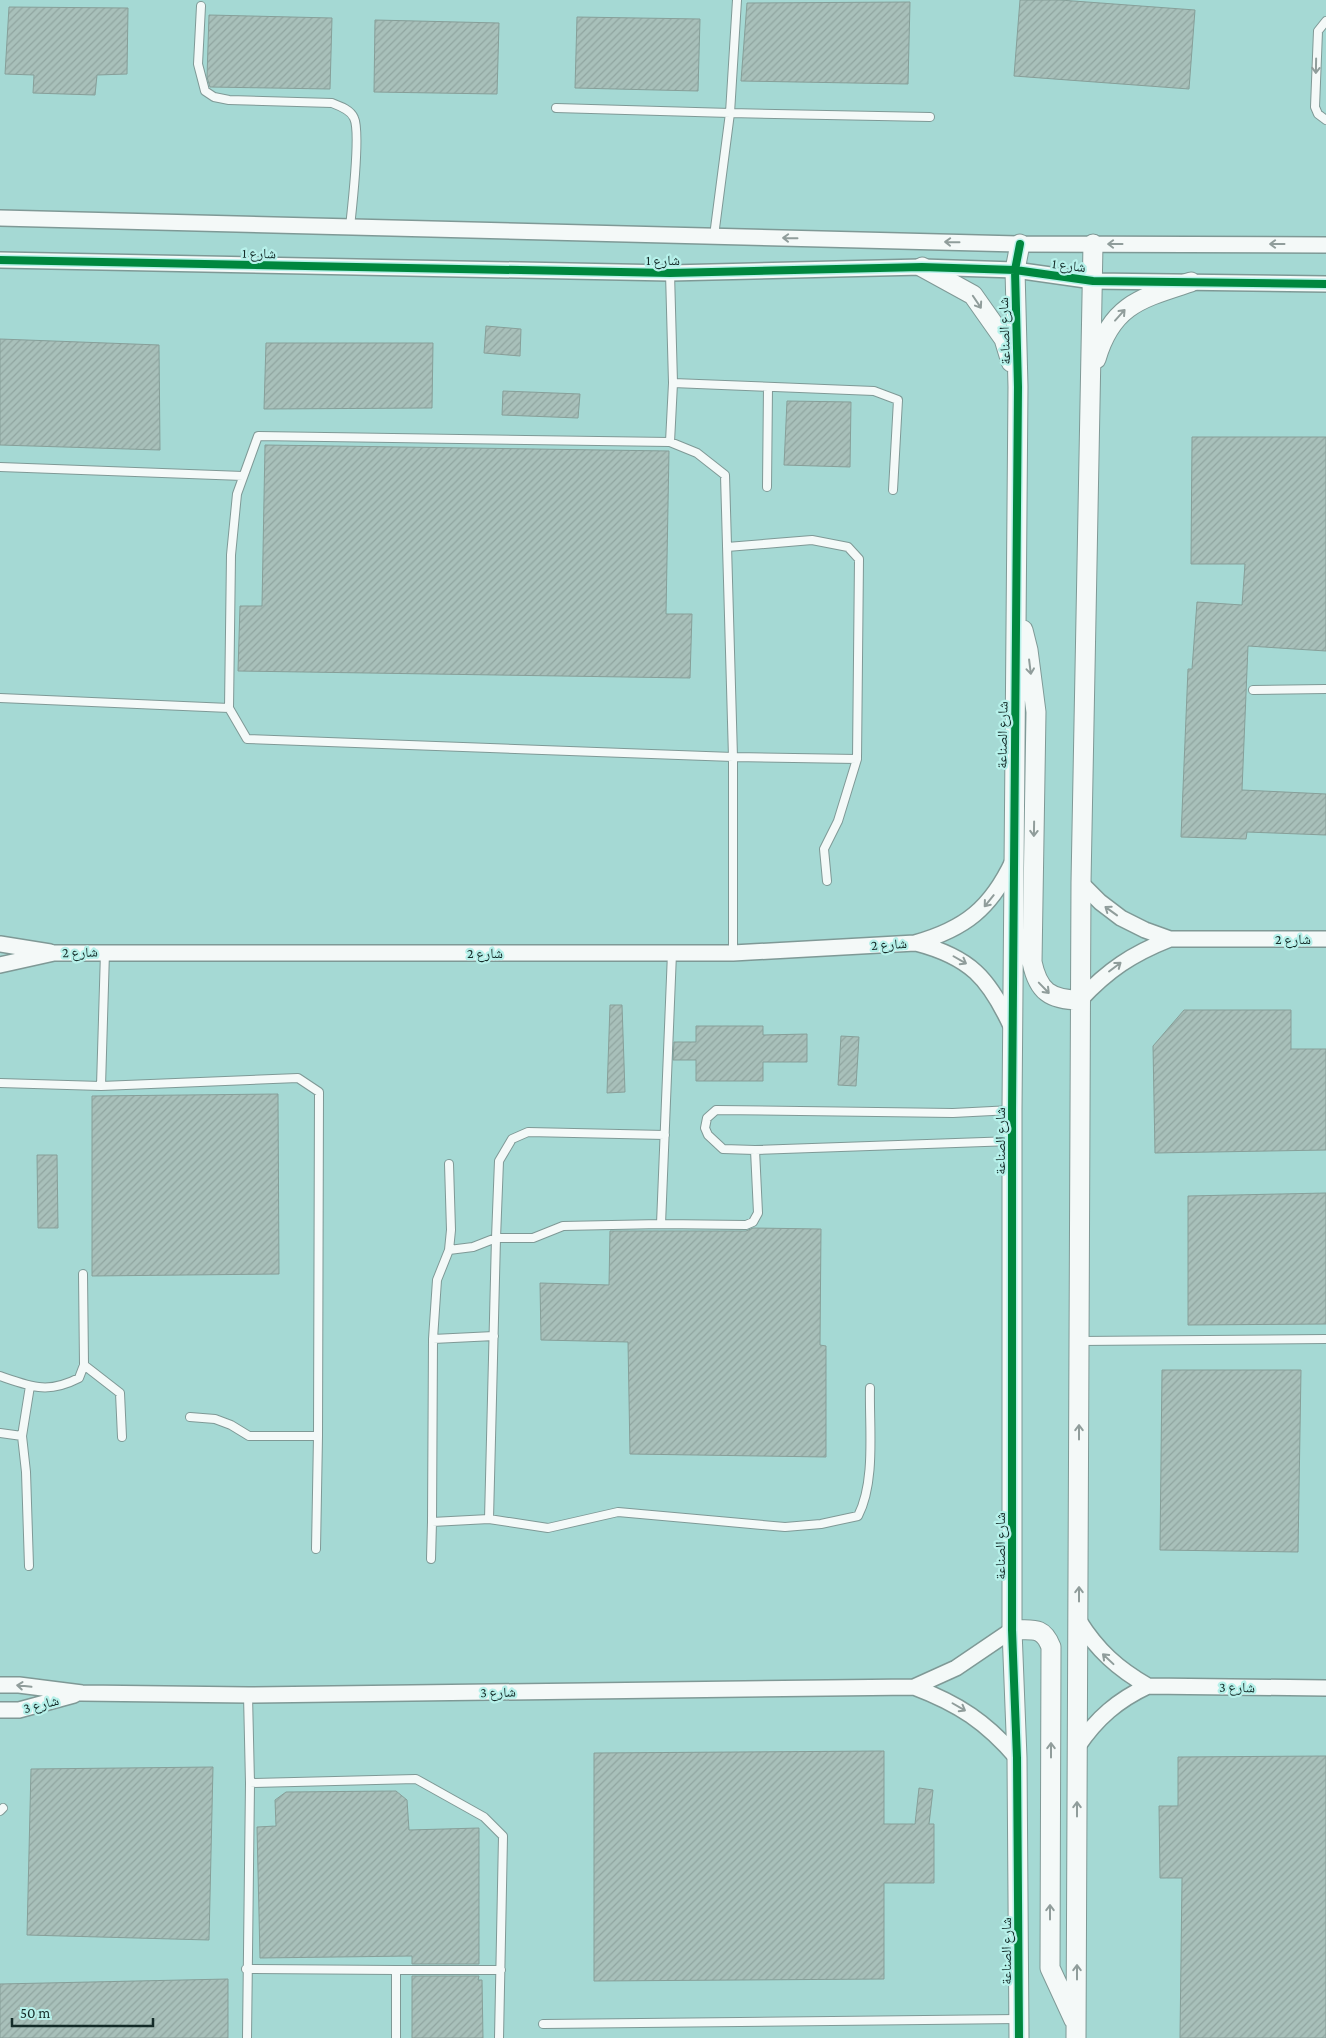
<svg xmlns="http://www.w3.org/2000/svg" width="1326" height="2038" font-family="'Crimson Pro','Noto Naskh Arabic',serif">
<defs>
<pattern id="building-hatch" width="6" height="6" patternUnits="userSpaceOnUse" patternTransform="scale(1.25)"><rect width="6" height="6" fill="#a8c0ba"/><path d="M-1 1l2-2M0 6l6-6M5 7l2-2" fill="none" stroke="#90a5a0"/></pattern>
</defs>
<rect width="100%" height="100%" fill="#b7d7d3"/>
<path fill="#a5d9d4" d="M0 0H1326V2038H0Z"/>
<path fill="url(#building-hatch)" stroke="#879f99" d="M1020 0H1060L1195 10 1189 89 1014 76Z
M910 2 908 84 741 81 747 3Z
M9 7 128 8 127 74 97 75 95 95 33 93 34 75 5 74Z
M209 15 332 18 330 89 210 87 207 77Z
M577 17 700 19 698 91 575 88Z
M375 20 499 23 497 94 374 92Z
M486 326 521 329 520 356 484 353Z
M0 339 159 345 160 450 0 445Z
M266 343H433L432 408 264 409Z
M503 391 580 394 578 418 502 415Z
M787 401 851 402 850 467 784 465Z
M1192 437H1326V651L1248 646 1242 790 1326 794V835L1247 832 1246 839 1181 837 1188 669H1192L1197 602 1242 605 1245 564H1191Z
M265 445 669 451 666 614H692L690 678 238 671 240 606H262Z
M610 1005H622L625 1092 607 1093Z
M1184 1010H1291V1049H1326V1150L1155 1153 1153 1046Z
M696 1026H763V1035L807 1034V1062H763V1081H696V1060H673L674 1042H696Z
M841 1036 859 1037 856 1086 838 1085Z
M278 1094 279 1274 92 1276V1096Z
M37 1155H57L58 1228H38Z
M1326 1193V1324L1188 1325V1196Z
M753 1228 821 1229 820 1345 826 1346V1457L630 1454 628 1342 541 1340 540 1283 609 1285 610 1231H746Z
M1162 1370H1301L1298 1552 1160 1550Z
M884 1751V1824H915L919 1788 933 1790 929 1824H934V1883H884V1979L594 1981V1753Z
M1326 1756V2038H1180L1182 1878H1160L1159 1806H1178V1757Z
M213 1767 209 1940 27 1935 31 1769Z
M396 1791 407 1800 409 1830 479 1828V1964H412V1956L260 1958 257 1827 276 1826 275 1800 286 1792Z
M412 1976H479L478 1980H482L483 2038H412Z
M228 1979V2038H0V1984Z"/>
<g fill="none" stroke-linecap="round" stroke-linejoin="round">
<g stroke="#7f9996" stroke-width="10">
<path id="service" d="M737 0 730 113 930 117
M201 6 198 64 205 91 214 97 229 100 332 103C340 106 351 110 354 118 361 132 352 208 350 227
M1326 21 1318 31 1315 107 1318 114 1326 120
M556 108 730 113 714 236
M670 273 673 383 670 442 697 453 725 475 733 757V953
M673 383 874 391 898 400 893 490
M670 442 258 436 237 494 231 555 229 708 247 739 733 757 857 759 859 559 848 547 812 540 727 547
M0 467 243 476
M767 487 768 387
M1253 690 1326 689
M0 698 229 708
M827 881 824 849 838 821 857 759
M105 952 101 1086 298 1078 319 1092 318 1436H249L231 1425 215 1419 190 1417
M0 1083 101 1086
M665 1135 528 1132 512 1139 499 1161 496 1238H533L563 1226 661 1224 672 953
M755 1150 723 1149 708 1135 705 1128 707 1118 716 1110 953 1113 1012 1110
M661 1224 746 1225 753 1222 758 1213 755 1150 1013 1141
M433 1339 494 1336
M1079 1341 1326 1339
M84 1365 120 1393 122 1437
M0 1376C32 1387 48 1394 79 1378L84 1365 83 1274
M0 1433 22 1436
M489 1519 548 1528 618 1512 785 1527 821 1524 858 1516C876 1481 869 1427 870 1388
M432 1522 433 1339 437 1280 449 1250 451 1230 449 1164
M316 1549 318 1436
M431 1559 432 1522 489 1519 496 1238 473 1247 449 1250
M29 1566 26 1472 22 1436 30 1386
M250 1783 416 1779 484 1817 503 1836 499 2038
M0 1811 3 1808
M246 1969 396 1970V2038
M396 1970H501
M543 2024 1019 2019
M247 2038 250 1783 248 1695"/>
</g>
<g stroke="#7f9996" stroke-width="18">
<path id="minor" d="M0 218 1020 244 1326 245
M0 260 670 273 922 267 1015 270 1093 281 1326 284
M1081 883 1100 902 1121 918 1145 930 1170 939H1326
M916 943C970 957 989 978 1012 1028
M0 944 50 952
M0 965 54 953H733L915 943C965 929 991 908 1013 861
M1080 1000C1108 970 1132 954 1170 939
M1079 1621C1097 1650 1118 1669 1148 1686
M0 1685H19L82 1693 248 1695 914 1687C959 1704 986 1722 1017 1758
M914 1687 956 1668 1012 1630
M0 1710H19L74 1695
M1078 1746C1097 1718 1118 1700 1148 1686L1326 1688"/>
</g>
<g stroke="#7f9996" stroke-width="21">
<path id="tertiary" d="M922 267 973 295 1004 339 1011 362
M1096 359C1112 304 1142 298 1191 282
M1023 630 1028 650 1036 712 1032 962C1038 991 1050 1000 1080 1000
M1012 1630C1033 1630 1043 1626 1051 1647L1050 1968 1074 2020
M1019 2038 1017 1758 1012 1630V1110L1018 387 1015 270 1020 244
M1076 2038 1081 883 1093 244"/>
</g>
<use href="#service" stroke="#f4f9f8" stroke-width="8"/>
<use href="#minor" stroke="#f4f9f8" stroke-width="15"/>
<use href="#tertiary" stroke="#f4f9f8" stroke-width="19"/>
<g stroke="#b7f1ea" stroke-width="11">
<path id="cycleway" d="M0 260 670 273 922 267 1015 270 1093 281 1326 284
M1019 2038 1017 1758 1012 1630V1110L1018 387 1015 270 1020 244"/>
</g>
<use href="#cycleway" stroke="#00873e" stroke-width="8"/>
</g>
<defs><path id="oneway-shaft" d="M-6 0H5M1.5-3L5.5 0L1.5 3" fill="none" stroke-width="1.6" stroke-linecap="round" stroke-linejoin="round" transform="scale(1.25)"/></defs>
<g stroke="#909d9b">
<use href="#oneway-shaft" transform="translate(1316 66) rotate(91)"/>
<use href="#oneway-shaft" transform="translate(790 238) rotate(-179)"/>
<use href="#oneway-shaft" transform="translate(952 242) rotate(-179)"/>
<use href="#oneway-shaft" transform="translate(1115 244) rotate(-180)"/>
<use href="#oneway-shaft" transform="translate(1277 244) rotate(-180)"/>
<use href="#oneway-shaft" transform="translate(977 302) rotate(56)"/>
<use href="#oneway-shaft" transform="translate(1120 315) rotate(-48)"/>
<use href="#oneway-shaft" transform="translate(1030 667) rotate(83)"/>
<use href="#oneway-shaft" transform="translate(1034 829) rotate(91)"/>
<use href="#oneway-shaft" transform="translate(989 901) rotate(129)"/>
<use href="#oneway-shaft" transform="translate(1111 911) rotate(-144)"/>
<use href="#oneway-shaft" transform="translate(960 960) rotate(30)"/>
<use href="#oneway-shaft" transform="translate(1115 967) rotate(-37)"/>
<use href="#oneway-shaft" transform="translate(1044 988) rotate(46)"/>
<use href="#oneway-shaft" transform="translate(1079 1432) rotate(-90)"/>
<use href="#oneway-shaft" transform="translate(1079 1594) rotate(-90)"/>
<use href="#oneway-shaft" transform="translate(1108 1659) rotate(-137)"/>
<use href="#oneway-shaft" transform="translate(24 1686) rotate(-174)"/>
<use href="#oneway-shaft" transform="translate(959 1707) rotate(30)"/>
<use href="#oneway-shaft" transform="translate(1051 1750) rotate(-90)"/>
<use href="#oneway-shaft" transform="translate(1077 1809) rotate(-90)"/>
<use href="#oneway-shaft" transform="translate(1050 1912) rotate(-90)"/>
<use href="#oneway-shaft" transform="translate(1077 1972) rotate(-90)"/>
</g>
<g text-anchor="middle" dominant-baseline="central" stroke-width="4.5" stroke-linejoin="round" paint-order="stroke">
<g font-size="14" fill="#152c29" stroke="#b7f1ea">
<text transform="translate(259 253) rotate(1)">شارع 1</text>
<text x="663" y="260">شارع 1</text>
<text transform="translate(1069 265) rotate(7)">شارع 1</text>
<text transform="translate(1004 331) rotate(-92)">شارع الصناعة</text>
<text transform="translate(1002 735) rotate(-89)">شارع الصناعة</text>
<text x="1293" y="939">شارع 2</text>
<text transform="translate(889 944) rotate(-3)">شارع 2</text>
<text transform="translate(80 952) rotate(-1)">شارع 2</text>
<text x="485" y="953">شارع 2</text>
<text transform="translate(1000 1141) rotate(-90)">شارع الصناعة</text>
<text transform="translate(1000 1546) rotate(-90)">شارع الصناعة</text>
<text transform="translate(1237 1687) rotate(1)">شارع 3</text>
<text transform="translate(498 1692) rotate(-1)">شارع 3</text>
<text transform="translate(41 1704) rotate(-14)">شارع 3</text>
<text transform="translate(1006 1951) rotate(-90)">شارع الصناعة</text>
</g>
</g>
<path d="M12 2018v8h141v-8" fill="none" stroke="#152c29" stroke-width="2.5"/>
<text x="20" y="2018" font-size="15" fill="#152c29" stroke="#b7f1ea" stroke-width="4" paint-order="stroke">50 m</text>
</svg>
